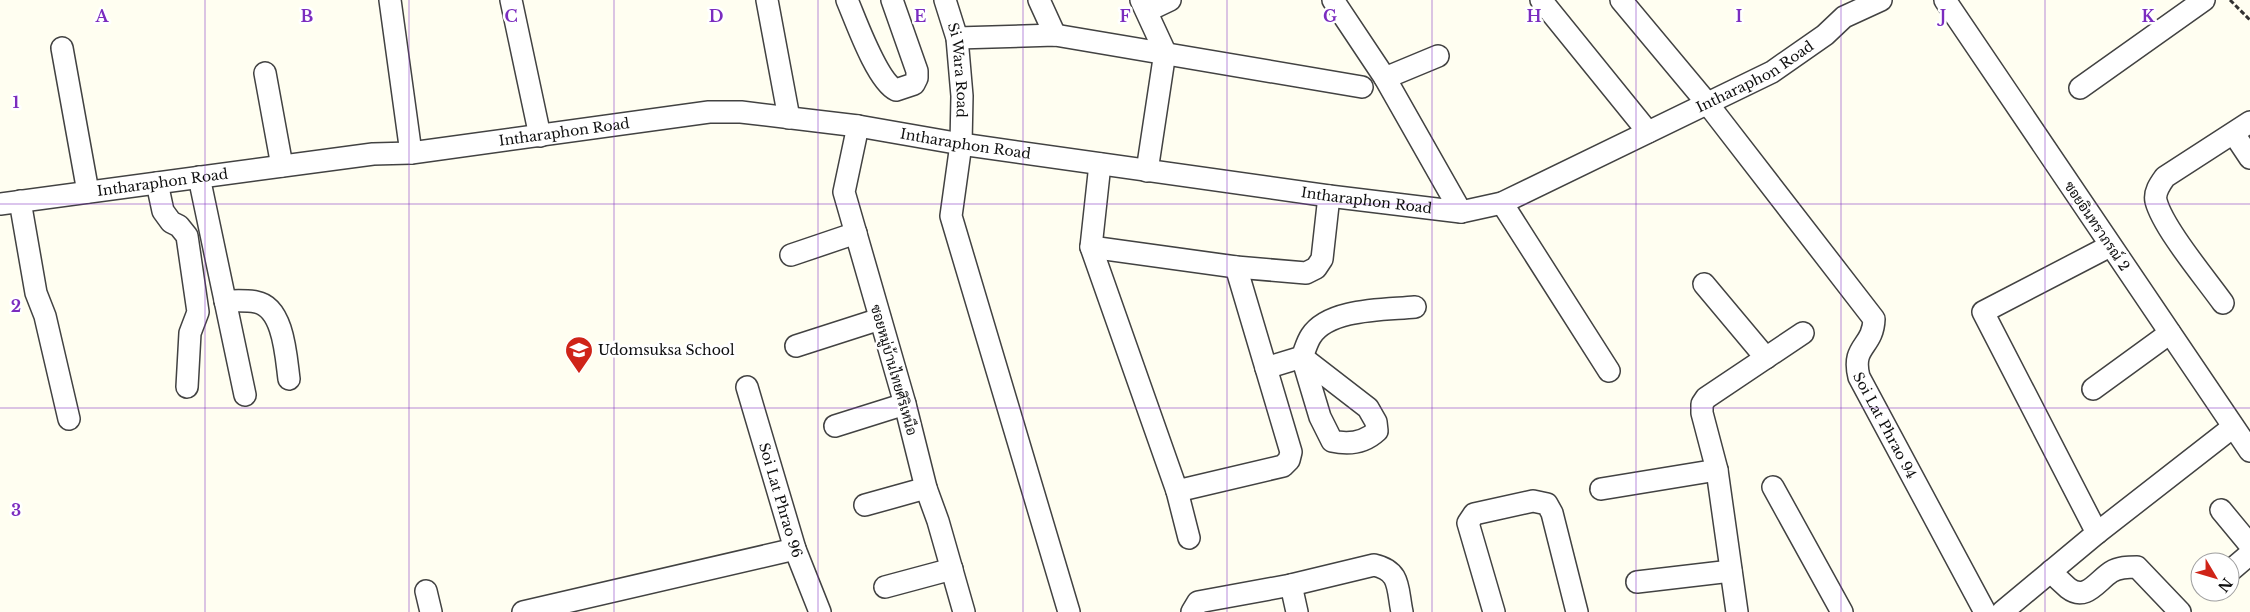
<svg xmlns="http://www.w3.org/2000/svg" width="2250" height="612" font-family="'Libre Baskerville',Sarabun,serif">
<rect width="100%" height="100%" fill="#fffef1"/>
<g fill="none" stroke-linecap="round" stroke-linejoin="round">
<g stroke="#424242" stroke-width="24">
<g id="minor">
<path d="M390 0 411 153"/>
<path d="M511 0 540 136"/>
<path d="M767 0 789 118"/>
<path d="M847 0C856 21 877 81 896 90L914 84 917 78V71L892 0"/>
<path id="s1" d="M945 0 957 38 962 96 961 144 951 216 1069 612"/>
<path d="M1039 0 1055 35"/>
<path d="M1141 0 1165 52 1147 171"/>
<path d="M1333 0 1385 78"/>
<path d="M1541 0 1648 132"/>
<path id="s2" d="M1621 0 1707 103 1874 319C1873 348 1851 345 1859 377L1985 612"/>
<path d="M1945 0 2250 451"/>
<path d="M1147 11 1170 0"/>
<path d="M957 38 1055 35 1362 87"/>
<path d="M62 48 88 192"/>
<path d="M1438 56 1385 78 1461 212"/>
<path d="M265 73 282 166"/>
<path d="M2080 88 2204 0"/>
<path d="M858 126 844 192 905 404 926 488 938 521 964 612"/>
<path d="M2234 134 2250 158"/>
<path d="M1100 164 1091 247 1177 491 1283 466 1289 460 1291 452 1236 267"/>
<path d="M199 177 245 395"/>
<path d="M157 183 163 211 171 222 179 226 187 236 198 312 190 333 187 387"/>
<path d="M20 201 36 293 45 316 69 419"/>
<path d="M1502 203 1609 371"/>
<path id="s3" d="M0 204 373 154 411 153 709 112H741L858 126 961 144 1329 196 1461 212 1502 203 1772 72 1825 35 1844 17 1881 0"/>
<path d="M1091 247 1236 267 1306 273 1316 268 1322 259 1329 196"/>
<path d="M791 255 856 233"/>
<path d="M1704 284 1766 358"/>
<path d="M225 301C235 301 246 300 256 302 284 307 286 357 289 379"/>
<path d="M2223 303C2206 279 2163 228 2156 201 2154 192 2160 184 2165 177L2250 122"/>
<path d="M796 346 880 319"/>
<path d="M1302 357 1368 408 1376 422 1377 431C1364 443 1349 445 1332 441L1320 417Z"/>
<path d="M1266 368 1302 357C1305 350 1307 342 1311 336 1329 308 1385 310 1415 307"/>
<path id="s4" d="M747 387 795 549 820 612"/>
<path d="M2093 389 2170 333"/>
<path d="M835 426 905 404"/>
<path d="M1773 487 1842 612"/>
<path d="M1601 489 1717 470"/>
<path d="M1177 491 1189 538"/>
<path d="M865 505 926 488"/>
<path d="M2221 510 2250 545"/>
<path d="M2097 533 1983 312 2110 246"/>
<path d="M2051 571C2056 577 2062 583 2068 588 2086 602 2097 581 2111 572 2119 567 2128 567 2137 567L2180 612"/>
<path d="M2230 571 2250 554"/>
<path d="M1637 582 1731 571"/>
<path d="M1291 585 1297 612"/>
<path d="M885 587 952 569"/>
<path d="M426 591 431 612"/>
<path d="M523 612 795 549"/>
<path d="M1192 612 1198 602 1291 585 1374 565C1401 571 1397 588 1402 612"/>
<path d="M1494 612 1468 523 1474 514 1533 501 1547 504 1552 513 1577 612"/>
<path d="M1737 612 1717 470 1702 413V404L1706 398 1803 333"/>
<path d="M2002 612 2097 533 2233 427"/>
</g>
</g>
<path stroke="#313131" stroke-width="3" stroke-dasharray="5 2.5" stroke-linecap="butt" d="M2230 0 2250 20"/>
<use href="#minor" stroke="#fff" stroke-width="21"/>
</g>
<path fill="none" stroke="#7b2cbf" stroke-width="1" stroke-opacity="0.55" d="M205 0V612M409 0V612M614 0V612M818 0V612M1023 0V612M1227 0V612M1432 0V612M1636 0V612M1841 0V612M2045 0V612M0 204H2250M0 408H2250"/>
<defs>
<g id="school-pin" transform="scale(1.4375)"><path d="M0 17L-7.5 6A9.5 9.5 0 1 1 7.5 6Z" fill="#cf2418" stroke="#fff"/><path d="M0-5L7-2L0 1L-7-2ZM-4 1L0 2.5L4 1V4Q0 6-4 4Z" fill="#fff"/></g>
</defs>
<g fill-rule="evenodd">
<use href="#school-pin" x="579" y="350"/>
</g>
<g text-anchor="middle" dominant-baseline="central" stroke-width="5" stroke-linejoin="round" paint-order="stroke">
<g font-size="14" fill="#0f0f0f" stroke="#fff">
<text stroke="none"><textPath href="#s1" startOffset="72">Si Wara Road</textPath></text>
<text stroke="none"><textPath href="#s3" startOffset="1799">Intharaphon Road</textPath></text>
<text stroke="none"><textPath href="#s3" startOffset="569">Intharaphon Road</textPath></text>
<text stroke="none"><textPath href="#s3" startOffset="974">Intharaphon Road</textPath></text>
<text stroke="none"><textPath href="#s3" startOffset="164">Intharaphon Road</textPath></text>
<text stroke="none"><textPath href="#s3" startOffset="1379">Intharaphon Road</textPath></text>
<text transform="translate(2097 226) rotate(56)">ซอยอินทราภรณ์ 2</text>
<text transform="translate(894 370) rotate(74)">ซอยหมู่บ้านไทยศิริเหนือ</text>
<text stroke="none"><textPath href="#s2" startOffset="524">Soi Lat Phrao 94</textPath></text>
<text stroke="none"><textPath href="#s4" startOffset="118">Soi Lat Phrao 96</textPath></text>
</g>
<g font-size="14" fill="#0f0f0f" stroke="#fff" text-anchor="start">
<text x="598" y="350">Udomsuksa School</text>
</g>
</g>
<g font-size="16" text-anchor="middle" font-weight="bold" fill="#7b2cbf" stroke="#fff" stroke-width="5" stroke-linejoin="round" paint-order="stroke">
<text x="102" y="22">A</text>
<text x="307" y="22">B</text>
<text x="511" y="22">C</text>
<text x="716" y="22">D</text>
<text x="920" y="22">E</text>
<text x="1125" y="22">F</text>
<text x="1330" y="22">G</text>
<text x="1534" y="22">H</text>
<text x="1739" y="22">I</text>
<text x="1943" y="22">J</text>
<text x="2148" y="22">K</text>
<text x="16" y="108">1</text>
<text x="16" y="312">2</text>
<text x="16" y="516">3</text>
</g>
<g transform="translate(2215 577) rotate(128)"><circle r="24" fill="#ffffff" stroke="#9f9f9f"/>
<path d="M0-4L9 19L0 12L-9 19Z" fill="#cf2418"/>
<text y="-8" font-size="14" font-weight="bold" text-anchor="middle" fill="#0f0f0f">N</text>
</g>
</svg>
